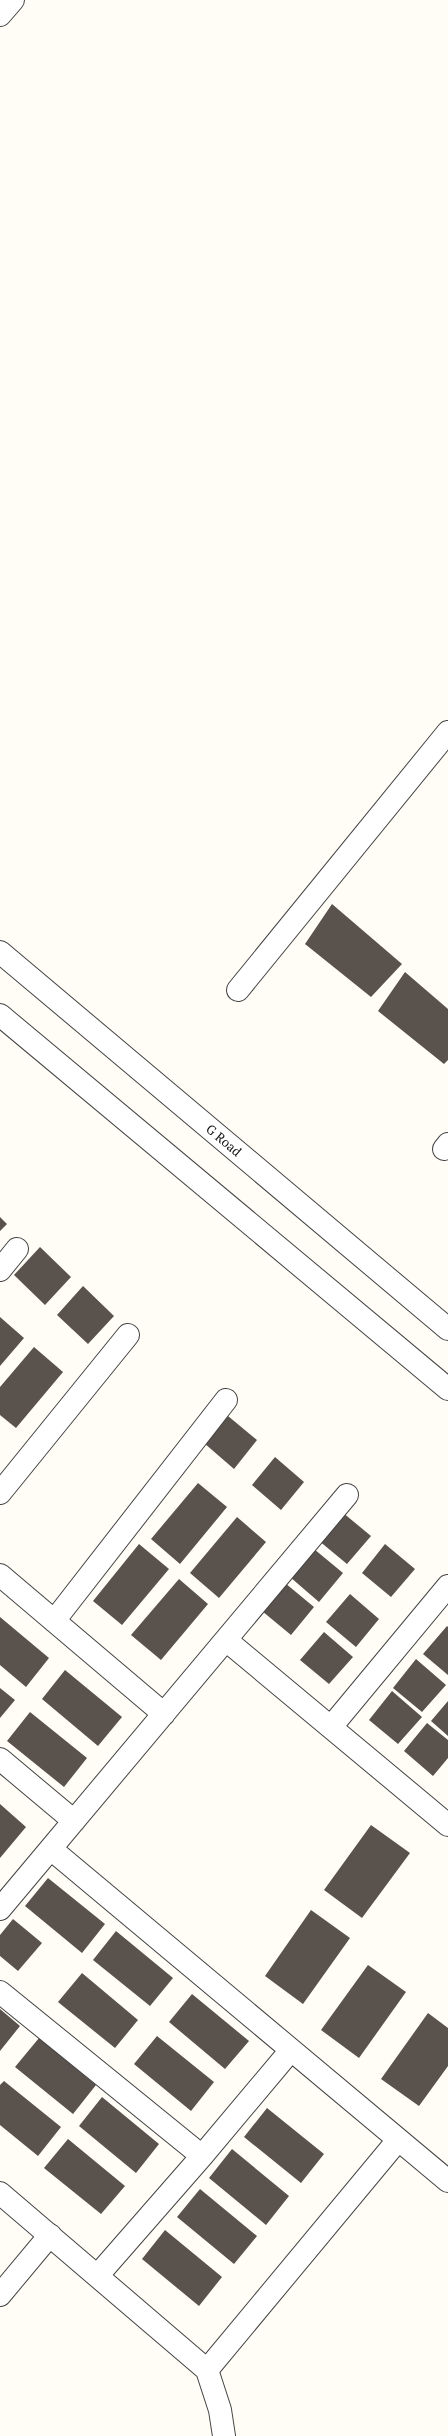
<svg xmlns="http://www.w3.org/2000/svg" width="448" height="2436" font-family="'PT Serif',serif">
<rect width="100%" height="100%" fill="#fffdf5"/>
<path fill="#5a524d" d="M332 904 402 964 371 997 305 944Z
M405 972 448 1009V1060L444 1064 378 1011Z
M0 1217 7 1224 0 1231Z
M40 1247 71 1277 45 1305 14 1275Z
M83 1286 114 1316 88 1344 57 1315Z
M0 1317 24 1338 0 1366Z
M34 1347 63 1372 16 1428 0 1415V1387Z
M228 1416 257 1440 234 1469 204 1443Z
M275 1457 304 1482 281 1510 252 1485Z
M198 1483 227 1507 180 1564 151 1539Z
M342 1512 371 1536 347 1564 318 1540Z
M237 1517 266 1542 219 1598 190 1573Z
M139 1544 169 1569 122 1625 93 1601Z
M385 1544 415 1569 391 1597 362 1573Z
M314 1549 343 1573 319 1602 290 1577Z
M179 1579 208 1604 161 1660 131 1635Z
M285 1583 314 1607 291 1635 262 1611Z
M350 1594 379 1619 356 1647 326 1622Z
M0 1617 49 1658 26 1687 0 1665Z
M447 1626 448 1627V1675L423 1654Z
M324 1632 353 1657 329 1684 300 1660Z
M416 1659 446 1685 422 1712 393 1688Z
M65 1670 122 1717 98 1746 42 1699Z
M0 1688 15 1700 0 1718Z
M392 1691 422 1717 398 1744 369 1720Z
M448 1701V1736L431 1721Z
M30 1712 87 1758 64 1787 7 1741Z
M427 1723 448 1740V1758L433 1776 404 1751Z
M0 1804 26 1827 0 1858Z
M371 1825 410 1853 362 1918 324 1890Z
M48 1878 105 1924 82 1953 25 1906Z
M311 1910 350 1938 303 2004 265 1976Z
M13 1919 42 1943 18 1971 0 1956V1935Z
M116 1931 173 1978 150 2006 93 1960Z
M368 1965 406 1992 359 2058 321 2030Z
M82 1973 138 2020 115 2048 58 2002Z
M192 1994 249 2041 225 2069 169 2022Z
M0 2009 20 2026 0 2051Z
M428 2013 448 2028V2066L419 2106 381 2079Z
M157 2036 214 2082 191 2111 134 2064Z
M39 2038 96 2085 73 2114 15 2067Z
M4 2081 61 2127 38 2156 0 2125V2085Z
M102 2097 159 2144 136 2173 79 2126Z
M267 2108 324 2154 301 2183 244 2137Z
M68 2139 125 2186 101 2214 44 2168Z
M232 2149 289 2196 266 2225 209 2178Z
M200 2189 257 2236 234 2264 177 2217Z
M165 2230 222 2277 199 2306 142 2259Z"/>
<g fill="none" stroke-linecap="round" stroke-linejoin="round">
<g stroke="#444" stroke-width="24">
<path id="minor" d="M0 15 13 0
M238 990 448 732
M444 1149 448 1144
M0 1270 17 1249
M0 1493 128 1335
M0 1575 164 1714
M54 1621 226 1400
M226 1640 448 1825
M331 1727 448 1586
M0 1759 74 1821
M51 1849 448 2181
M0 1909 347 1495
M0 1992 202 2156
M98 2275 202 2156 291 2050
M0 2295 50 2235
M207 2370 398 2140"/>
</g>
<g stroke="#444" stroke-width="24">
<path id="tertiary" d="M0 952 448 1329
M0 1015 448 1389
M0 2193 207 2370 220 2410 224 2436"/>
</g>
<use href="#minor" stroke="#fff" stroke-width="22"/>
<use href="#tertiary" stroke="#fff" stroke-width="22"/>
</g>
<g text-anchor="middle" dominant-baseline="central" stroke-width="4" stroke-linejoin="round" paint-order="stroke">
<g font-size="13" fill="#111" stroke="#fff">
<text transform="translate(224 1140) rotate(40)">G Road</text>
</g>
</g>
</svg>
